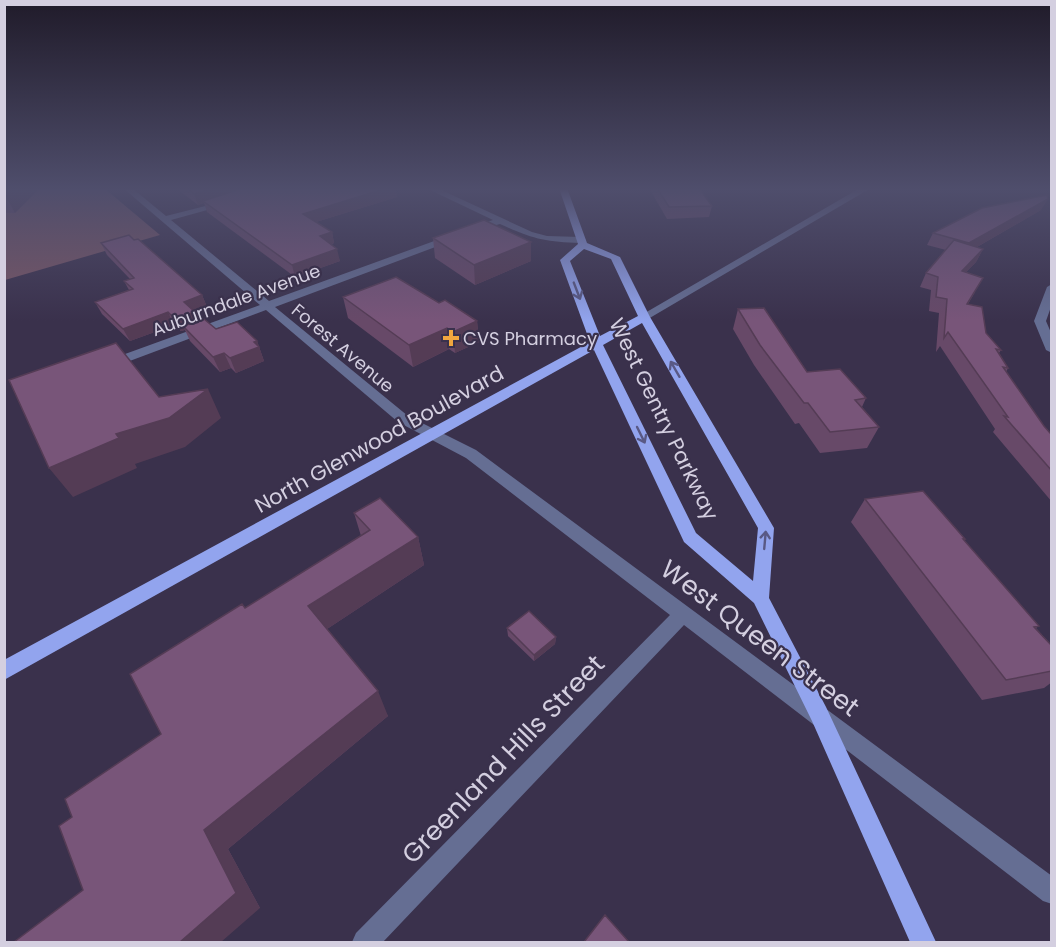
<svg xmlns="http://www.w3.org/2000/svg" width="1056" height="947" font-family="Poppins,sans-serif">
<rect width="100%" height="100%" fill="#3a314c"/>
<path fill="#795665" d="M104 188 160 235 5 280V189Z"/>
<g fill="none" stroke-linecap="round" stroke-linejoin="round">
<path fill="#656e93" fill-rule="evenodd" d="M123 188H132L166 216 229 200V204L171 220 269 301 448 236H454V240L275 307 408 416 476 450 1052 876V904L1043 901 684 625 383 942H352L356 933 670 615 466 458 398 422 266 310 111 368H103V362L260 305Z
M426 188H437L532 232 547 236 581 237 586 240 581 243C544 242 533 239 500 224L470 232V228L493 220Z
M860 188H871L648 319 644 320 638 317Z
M1052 284V304L1046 321 1052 335V353L1046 350 1034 321 1047 287Z"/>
<path fill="#92a4ee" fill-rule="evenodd" d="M559 188H567L587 243 620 257 650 317 774 528 769 598 826 707 936 942H910L812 721 754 603 684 542 594 350 4 680V660L590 342 560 260 578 244ZM584 249 611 259 638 316 600 336 570 261ZM642 323 758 528 753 581 696 533 603 345Z"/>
</g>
<path fill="#674968" d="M4 188H40L15 213H4Z
M176 188H395L397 197 316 222 332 232 334 243 332 244 340 261 295 277 207 212 204 203 198 205Z
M649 188H699L712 206 709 217 667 219Z
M1041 210 977 247 983 249 976 262 966 272 975 292 968 304 986 333 1001 350 999 353 1008 368 1006 372 1044 426 1050 433H1052V502L993 432 995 429 940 346 936 352 939 313 929 311 931 290 920 287 926 273 946 250 927 245 933 233Z
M433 238 531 261 475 285 435 258Z
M101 243 202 295 207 307 195 312 199 321 216 329 257 341 264 361 236 373 231 368 220 372 190 341 185 330 181 331 174 325 130 341 102 314 95 302 129 290 124 281 130 279 107 255Z
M343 297 439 303 477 321 479 342 455 353 449 349 413 367 348 318Z
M738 309 807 372 866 398 862 407 879 427 867 448 820 453 799 423 795 424 754 365 733 329Z
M865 499 965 539 964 541 1039 626 1036 628 1052 646V682L1044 688 982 700 851 522Z
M354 513 418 537 424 565 327 629 388 716 228 849 260 908 83 890 72 817 161 734 245 608 361 536Z
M507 628 556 637 555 644 534 661 508 636Z"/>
<path fill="#543c55" d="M12 188H40L15 213 5 195Z
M214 188H256L203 201 204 203 198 205 194 194Z
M387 188H395L397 197 306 225 303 214Z
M1048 199 1041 210 963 255 969 243Z
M332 232 334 243 323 247 320 236Z
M531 242V261L475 285 474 265Z
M337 249 340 261 295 277 292 265Z
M983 249 976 262 955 284 962 271Z
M202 295 207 307 195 312 200 324 183 326 185 330 181 331 175 319 184 302Z
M168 312 174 325 130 341 123 329Z
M477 321 479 342 455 353 453 332Z
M447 328 449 349 413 367 409 345Z
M257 341 264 361 236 373 230 358 254 342Z
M224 353 231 368 220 372 213 357Z
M208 389 221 418 185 447 135 464 137 468 73 497 49 468Z
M418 537 424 565 321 633 308 606Z
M556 637 555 644 534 661V655Z
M378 691 388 716 228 849 260 908 221 942H180L204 830Z"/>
<path fill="#785579" stroke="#543c55" stroke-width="1.5" d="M4 188H12L4 195Z
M187 188H214L194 194Z
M243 188H387L303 214 332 232 320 236 337 249 292 265 203 201Z
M657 188H699L712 206 669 207Z
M1047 195 1048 199 969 243 933 233 982 208Z
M484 220 531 242 474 265 433 238Z
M129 235 134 240 138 239 202 295 184 302 195 312 175 319 168 312 123 329 95 302 133 289 124 281 134 278 101 243Z
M954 240 983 249 962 271 983 278 967 304 982 307 986 333 1001 350 996 349 1008 368 1003 367 1044 426 1050 433H1052V471L1004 416 1008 417 948 332 944 338 947 299 936 297 938 277 926 273Z
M396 277 439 303 445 300 477 321 453 332 447 328 409 345 343 297Z
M764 308 807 372 840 369 866 398 855 400 879 427 830 432 808 403H804L760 345 738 309Z
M204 319 216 329 237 322 257 341 254 342 259 347 230 358 224 353 213 357 183 326Z
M116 343 159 397 208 389 169 418 116 434 119 438 49 468 9 380Z
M923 491 965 539H963L1039 626 1034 627 1052 646V671L1006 680 865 499Z
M380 498 418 537 308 606 378 691 204 830 236 893 180 942H14L83 890 59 826 72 817 65 799 161 734 130 674 242 604 245 608 370 530 354 513Z
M529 611 556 637 534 655 507 628Z
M605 915 629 942H584Z"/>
<defs><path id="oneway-shaft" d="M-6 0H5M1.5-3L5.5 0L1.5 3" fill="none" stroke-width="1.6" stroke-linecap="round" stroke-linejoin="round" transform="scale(1.5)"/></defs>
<g stroke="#595985">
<use href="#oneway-shaft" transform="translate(577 291) rotate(69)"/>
<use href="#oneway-shaft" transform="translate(675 369) rotate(-120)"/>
<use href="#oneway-shaft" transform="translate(641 435) rotate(64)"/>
<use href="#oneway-shaft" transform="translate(765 540) rotate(-85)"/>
</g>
<linearGradient id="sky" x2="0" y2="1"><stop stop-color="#201b2a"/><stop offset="0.59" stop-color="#4f4e6c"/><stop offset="1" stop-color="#4f4e6c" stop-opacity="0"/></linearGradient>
<rect width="1056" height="321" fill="url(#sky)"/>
<path fill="#f1a63f" stroke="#3a314c" stroke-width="2" d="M448 329h6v6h6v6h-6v6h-6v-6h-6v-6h6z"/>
<g text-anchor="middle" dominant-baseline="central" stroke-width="4.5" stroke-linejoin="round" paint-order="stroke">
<g font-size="18" fill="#d4cfe0" stroke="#3a314c">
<text transform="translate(236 300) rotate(-20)">Auburndale Avenue</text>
<text transform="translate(343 348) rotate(40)">Forest Avenue</text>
</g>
<g font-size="18" fill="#d4cfe0" stroke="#3a314c" text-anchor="start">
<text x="463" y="338">CVS Pharmacy</text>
</g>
<g font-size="21" fill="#d4cfe0" stroke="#3a314c">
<text transform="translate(664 419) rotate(64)">West Gentry Parkway</text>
<text transform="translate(379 439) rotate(-29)">North Glenwood Boulevard</text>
</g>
<g font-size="26" fill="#d4cfe0" stroke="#3a314c">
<text transform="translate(760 638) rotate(37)">West Queen Street</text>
<text transform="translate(503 759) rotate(-46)">Greenland Hills Street</text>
</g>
</g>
<rect width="1056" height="947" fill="none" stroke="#d4cfe0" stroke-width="12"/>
</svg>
